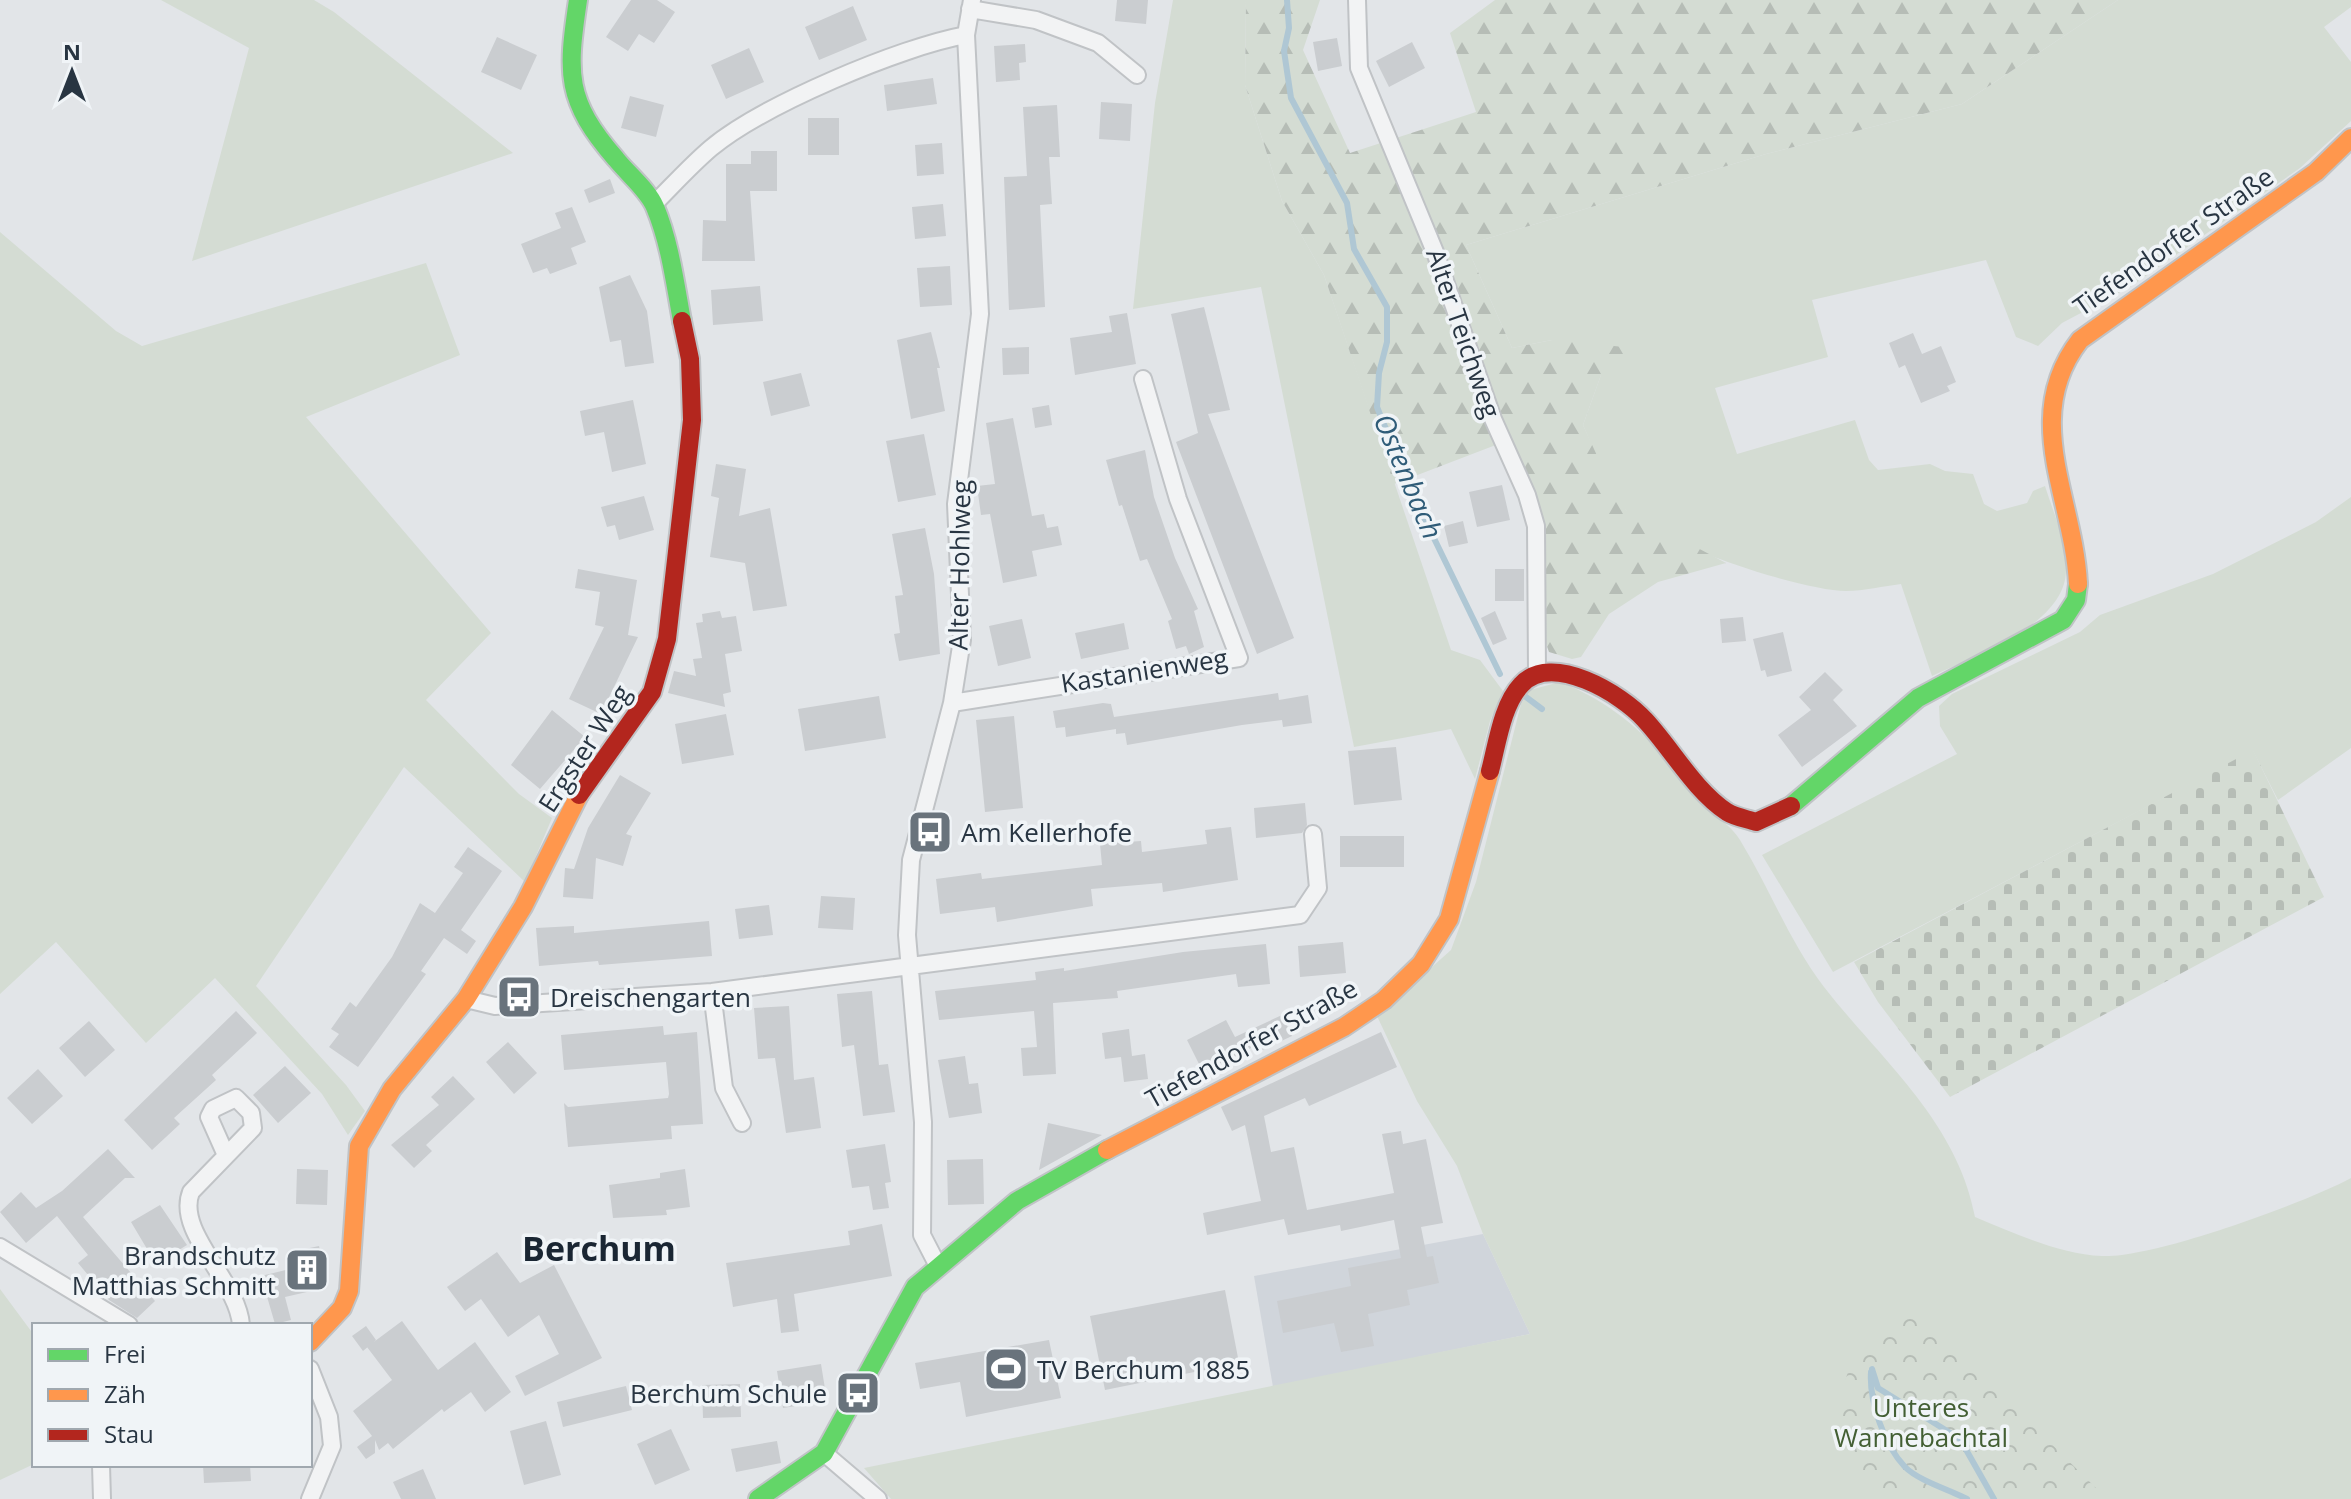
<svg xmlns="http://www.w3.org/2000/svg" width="2351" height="1499" font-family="'Open Sans',sans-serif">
<defs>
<pattern id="forest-firs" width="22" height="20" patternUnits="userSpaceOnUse" patternTransform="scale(2)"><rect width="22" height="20" fill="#d4dcd3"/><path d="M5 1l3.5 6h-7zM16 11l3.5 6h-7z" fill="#b6bdb6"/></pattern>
<pattern id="cemetery-stones" width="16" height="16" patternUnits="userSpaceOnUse" patternTransform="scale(2)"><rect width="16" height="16" fill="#d4dcd3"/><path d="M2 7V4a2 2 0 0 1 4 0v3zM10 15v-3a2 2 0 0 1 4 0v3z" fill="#b6bdb6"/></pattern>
<pattern id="park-crowns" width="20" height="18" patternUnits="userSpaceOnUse" patternTransform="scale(2)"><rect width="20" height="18" fill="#d4dcd3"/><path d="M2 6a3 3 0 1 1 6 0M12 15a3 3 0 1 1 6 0" fill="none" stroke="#b6bdb6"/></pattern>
</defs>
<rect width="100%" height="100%" fill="#e2e5e8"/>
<path fill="#d0d5db" d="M1483 1234 1530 1334 1273 1387 1254 1276Z"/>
<path fill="#d4dcd3" d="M161 0H314L334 12 513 153 192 261 249 48Z
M1173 0H1246L1245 85 1282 201 1324 275 1451 650 1480 660 1503 691 1490 721 1475 779 1451 729 1354 747 1261 287 1133 309 1155 103Z
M2118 0H2351V7L2324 27 2351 62V121L2300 168 2130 287 2062 323 2038 346 2016 337 1986 260 1812 300 1828 357 1715 388 1737 454 1855 420 1869 460 1878 470 1930 464 1945 471 1973 474 1984 504 1997 511 2027 503 2033 491 2045 486C2053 512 2067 542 2066 570 2066 625 1973 657 1932 676L1901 584C1884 586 1864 591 1846 591 1799 590 1654 543 1624 508 1605 484 1595 452 1583 425L1601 375 1552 340 1512 348 1466 245 1766 154 1962 104Z
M0 232 116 331 142 346 426 263 460 355 306 417 491 633 426 700 519 794 552 818 525 882 404 767 256 986 346 1085 365 1111 348 1135 322 1094 215 978 146 1043 56 942 0 994Z
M2351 497V748L2278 800 2253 751 1833 972 1762 855 1957 754 1940 726 1939 706 1952 694 2080 632 2100 615 2213 574 2316 522Z
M1560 682C1629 709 1664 755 1711 809 1720 820 1733 828 1740 840 1770 889 1789 941 1824 987 1881 1060 1957 1121 1975 1217 2014 1233 2059 1254 2102 1256 2152 1259 2305 1203 2351 1178V1499H891L864 1468 1530 1334 1483 1234 1457 1166 1417 1101 1377 1016 1451 950 1476 882 1521 704 1530 690Z
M0 1289 34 1335V1464L0 1480Z"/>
<path fill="url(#forest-firs)" d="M1246 0H1320L1303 50 1350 153 1476 112 1450 33 1495 0H2118L1962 104 1766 154 1466 245 1512 348 1552 340 1624 347 1629 363 1601 375 1583 425 1610 484 1626 510 1726 563 1658 582 1609 614 1581 657 1572 659 1549 652 1544 638 1541 515 1501 443 1394 484 1324 275 1282 201 1245 85Z"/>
<path fill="url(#cemetery-stones)" d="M2253 750 2324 897 1950 1097 1878 1002 1854 962Z"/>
<path fill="url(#park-crowns)" d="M1903 1307 1919 1313 2107 1499H1873C1844 1456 1828 1406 1855 1357 1864 1341 1878 1327 1888 1311Z"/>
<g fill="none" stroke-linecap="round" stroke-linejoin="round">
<path stroke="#afc7d4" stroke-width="6" d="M1287 0 1289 28 1284 51 1291 98 1347 203 1354 249 1387 307V342L1379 373 1377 407 1411 491 1500 674
M1522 694 1542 709
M1872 1369 1878 1388 1960 1439 1994 1499
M1871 1372C1869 1401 1884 1445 1905 1467 1919 1481 1950 1490 1967 1499"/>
</g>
<path fill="#cacdd0" d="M631 0H657L675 12 654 43 639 34 628 51 606 37Z
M1117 0H1148L1146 24 1115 21Z
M853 6 867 40 819 60 805 27Z
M497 37 537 55 521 90 481 72Z
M1337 38 1342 66 1318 71 1313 42Z
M1412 42 1425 68 1389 87 1376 61Z
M1025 44 1026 62 1019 63 1020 80 996 82 994 46Z
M749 48 764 82 726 99 711 65Z
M933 78 937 104 887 111 884 85Z
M630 96 664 105 656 137 621 128Z
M1101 102 1132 104 1130 141 1099 139Z
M1057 105 1060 157H1049L1052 204 1040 205 1045 307 1009 310 1004 177 1027 176 1023 107Z
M808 118H839V155H808Z
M942 143 944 174 917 176 915 145Z
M751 151H777V191H750L755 261H702L703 220 726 221V164H751Z
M610 179 615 193 589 203 584 190Z
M943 204 946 236 915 239 912 207Z
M572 207 586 242 571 248 577 264 550 274 547 268 533 273 521 244 561 228 555 213Z
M950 266 952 305 920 307 917 268Z
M630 275 647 311 654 363 625 367 621 340 610 342 599 287Z
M760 286 763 321 713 325 711 290Z
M1204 307 1230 410 1208 414 1294 638 1257 654 1176 442 1198 433 1171 314Z
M1127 313 1136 364 1075 375 1070 338 1112 332 1109 316Z
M931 332 940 368H937L945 411 911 419 897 340Z
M1913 333 1922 354 1941 346 1956 382 1947 386 1950 391 1921 403 1905 365 1899 368 1889 343Z
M1029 347V374L1003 375 1002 348Z
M801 373 810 406 771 416 763 382Z
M633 400 646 464 612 472 604 432 585 436 580 411Z
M1049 405 1052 425 1035 428 1032 408Z
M1013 418 1032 516 1044 514 1047 528 1058 526 1062 545 1032 551 1037 576 1003 583 990 514 981 515 977 486 995 484 986 423Z
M924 434 936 495 898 502 886 441Z
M1145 450 1154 497 1175 558 1198 609 1194 611 1204 647 1189 654 1186 646 1176 649 1168 621 1172 619 1147 559 1140 561 1122 505 1119 506 1106 460Z
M716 464 746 469 739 516 770 508 787 606 753 611 745 563 710 557 719 498 711 496Z
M1502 485 1510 520 1477 527 1469 492Z
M644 496 654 530 619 540 615 525 607 527 601 507Z
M1463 521 1468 543 1449 547 1444 526Z
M925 528 934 574 940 654 899 661 894 634 900 633 895 596 903 595 892 534Z
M578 569 637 580 628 635 638 637 601 714 569 699 604 627 595 625 600 592 575 588Z
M1495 569H1524V601H1495Z
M720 611 722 618 736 616 742 651 725 654 731 692 723 694 725 707 668 693 674 671 696 676 693 659 702 658 696 623 703 622 702 614Z
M1495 611 1507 639 1493 645 1481 618Z
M1743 617 1746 641 1722 643 1720 619Z
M1022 619 1031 658 998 666 989 626Z
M1124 623 1129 649 1081 659 1075 633Z
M1783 632 1792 671 1767 677 1765 670 1761 671 1753 639Z
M1825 672 1843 690 1833 700 1857 726 1802 767 1778 735 1811 710 1799 697Z
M1278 693 1279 700 1308 695 1312 723 1283 727 1282 720 1242 725 1127 745 1125 733 1116 734V729L1066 737 1065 727 1056 728 1053 711 1103 703 1111 704 1114 717Z
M879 696 886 738 805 751 798 709Z
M552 710 585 737 540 789 511 765Z
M726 714 734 755 682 764 675 724Z
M1014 716 1023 808 985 812 976 720Z
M1396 747 1402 800 1354 805 1348 751Z
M620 775 651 793 626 834 632 836 623 866 596 858 593 899 563 897 565 868 574 869 588 828Z
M1305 803 1307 825 1302 833 1256 838 1254 808Z
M1231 827 1238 880 1163 892 1162 883 1091 889 1093 906 997 922 995 907 940 914 936 879 981 873 982 879 1102 865 1100 844 1141 841 1142 852 1207 844 1205 830Z
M1340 836H1404V867H1340Z
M468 847 502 871 461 930 476 941 467 954 444 938 421 971 426 974 358 1067 329 1047 339 1034 331 1029 350 1002 356 1007 392 957 420 903 435 913 463 873 454 867Z
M821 896 855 898 853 930 818 928Z
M769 905 773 935 739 939 735 909Z
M709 921 712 956 599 965 598 961 539 966 536 928 574 926V933Z
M1343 942 1346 973 1300 977 1298 946Z
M1266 944 1270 984 1238 987 1236 974 1117 991 1118 998 1053 1003 1056 1074 1023 1076 1021 1048 1037 1047 1034 1011 939 1020 935 991 1036 980 1035 972 1064 968V971L1183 952Z
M872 991 879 1065 888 1064 895 1112 863 1116 854 1045 842 1047 837 994Z
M789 1006 794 1080 814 1077 821 1128 786 1133 775 1058 758 1059 754 1008Z
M236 1011 257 1033 212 1075 216 1080 174 1118 180 1124 152 1150 124 1120Z
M1282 1015 1292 1036 1260 1051 1257 1045 1203 1072 1187 1040 1226 1020 1235 1037Z
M89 1021 115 1050 85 1077 59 1048Z
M663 1026 664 1035 697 1032 703 1124 671 1126 672 1139 568 1147 564 1103 568 1107 668 1098 669 1094 666 1062 564 1070 561 1035Z
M1129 1029 1132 1056 1145 1054 1148 1079 1124 1082 1121 1057 1105 1059 1102 1033Z
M1381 1032 1397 1067 1309 1106 1305 1098 1264 1116 1271 1152 1294 1147 1307 1210 1394 1193 1382 1134 1401 1131 1403 1144 1426 1139 1443 1223 1421 1227 1427 1257 1433 1256 1439 1283 1407 1290 1410 1305 1368 1314 1374 1346 1341 1352 1334 1323 1283 1333 1277 1301 1351 1286 1348 1268 1401 1258 1394 1220 1341 1231 1340 1225 1288 1235 1284 1219 1207 1235 1203 1213 1261 1201 1245 1125 1232 1131 1221 1107Z
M508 1042 537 1073 514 1094 486 1062Z
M965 1056 969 1084 978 1083 982 1113 949 1118 938 1060Z
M285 1066 311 1093 278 1123 253 1095Z
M38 1069 63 1096 32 1124 7 1098Z
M453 1076 475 1099 426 1145 432 1151 414 1168 391 1145 439 1105 431 1097Z
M1048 1123 1102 1135 1039 1170Z
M885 1144 891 1182 885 1183 889 1208 873 1210 869 1186 852 1188 846 1150Z
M108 1149 135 1178H125L83 1217 155 1301 137 1318 109 1300 78 1263 88 1255 57 1216 26 1243 0 1212 21 1192 36 1208 62 1191Z
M983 1159 984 1204 948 1205 947 1160Z
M297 1169 328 1170 327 1205 296 1204Z
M685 1169 690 1207 666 1210 667 1215 613 1218 609 1185 660 1178V1173Z
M160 1205 187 1245 156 1264 131 1222Z
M882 1224 892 1276 794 1294 799 1331 781 1333 777 1299 733 1307 726 1263 850 1245 848 1231Z
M319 1246 324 1269 316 1271 320 1289 285 1297 291 1320 275 1324 261 1276 294 1268 291 1252Z
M497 1252 520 1283 554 1265 602 1358 525 1396 515 1376 559 1354 539 1315 508 1337 481 1299 465 1311 447 1287Z
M1225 1290 1239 1363 1105 1390 1090 1316Z
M402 1321 438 1370 475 1342 511 1392 485 1412 471 1392 444 1412 442 1409 393 1449 388 1443 379 1450 375 1440V1453L366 1459 357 1447 372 1436 353 1411 392 1380 367 1347Z
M366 1326 376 1340 363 1351 352 1336Z
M1049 1340 1061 1398 966 1417 960 1382 920 1389 915 1363Z
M821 1364 827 1401 783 1408 777 1371Z
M740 1384 741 1417 703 1418 702 1385Z
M626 1386 632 1410 563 1427 557 1402Z
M546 1421 561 1475 524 1485 510 1431Z
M671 1429 690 1470 655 1485 637 1444Z
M777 1441 781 1463 736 1472 731 1449Z
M203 1465H250L251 1481 204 1483Z
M423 1469 436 1499H401L393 1482Z"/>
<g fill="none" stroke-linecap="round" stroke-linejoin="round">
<g stroke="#c0c3c6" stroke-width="20">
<path id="street" d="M1357 0 1359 68 1435 252 1493 419 1527 495 1536 526 1537 673
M970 9 1036 20 1098 43 1137 75
M654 204C673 185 691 165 711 148 763 105 900 47 966 35
M952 703 1239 658 1178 499 1143 379
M712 992 724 1088 742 1123
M466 999 495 1006 712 992 1300 915 1318 888 1313 834
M225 1153 209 1117 213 1109 236 1098 251 1113 253 1128 191 1192C175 1232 238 1281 241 1325
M0 1247 129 1325
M938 1266 922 1235 923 1122 907 935 911 860 952 703 962 640 956 504 980 314 966 35 972 0
M310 1369 329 1417 332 1446 310 1499
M824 1453 878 1499
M101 1465 102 1499"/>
</g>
<g stroke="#c0c3c6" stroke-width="22">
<path id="fast" d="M578 0C567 74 565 100 616 159 628 174 648 190 655 207 670 243 675 283 682 321
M1791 806 1918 698 2063 620 2076 600 2078 584
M758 1499 824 1453 915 1287 1017 1201 1107 1150"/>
</g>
<g stroke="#c0c3c6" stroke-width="22">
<path id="slow" d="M2078 584C2074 499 2020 417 2080 340L2316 172 2351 138
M1107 1150 1344 1027 1384 1000 1421 964 1449 919 1490 771
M310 1342 342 1308 349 1291 359 1146 392 1089 466 999 523 907 579 795"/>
</g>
<g stroke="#c0c3c6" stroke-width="22">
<path id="jam" d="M1490 771C1497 745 1502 705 1521 685 1551 651 1622 694 1645 720 1672 749 1694 790 1727 812 1735 817 1747 819 1756 822L1791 806
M579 795 652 692 667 639 692 420 690 359 682 321"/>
</g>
<use href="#street" stroke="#f2f3f4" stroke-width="16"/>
<use href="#fast" stroke="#63d668" stroke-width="18"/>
<use href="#slow" stroke="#ff974d" stroke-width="18"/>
<use href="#jam" stroke="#b3261e" stroke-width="18"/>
</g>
<defs>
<g id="bus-square" transform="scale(2.3)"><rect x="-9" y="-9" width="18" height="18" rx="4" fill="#69737c" stroke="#f0f4f7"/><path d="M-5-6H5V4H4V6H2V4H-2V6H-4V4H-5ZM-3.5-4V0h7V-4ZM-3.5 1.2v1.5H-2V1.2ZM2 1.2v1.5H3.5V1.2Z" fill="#fff"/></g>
<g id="building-square" transform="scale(2.3)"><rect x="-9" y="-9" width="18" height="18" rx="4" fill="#69737c" stroke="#f0f4f7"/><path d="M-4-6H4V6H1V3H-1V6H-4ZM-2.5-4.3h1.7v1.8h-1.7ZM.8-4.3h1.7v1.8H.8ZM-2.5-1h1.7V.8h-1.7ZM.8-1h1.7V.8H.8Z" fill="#fff"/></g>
<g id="stadium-square" transform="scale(2.3)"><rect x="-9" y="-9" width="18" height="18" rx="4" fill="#69737c" stroke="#f0f4f7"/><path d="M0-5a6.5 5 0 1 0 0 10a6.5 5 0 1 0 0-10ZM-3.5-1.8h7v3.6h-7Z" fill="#fff"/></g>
</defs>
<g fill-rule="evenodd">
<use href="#bus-square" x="930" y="832"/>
<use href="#bus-square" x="519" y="997"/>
<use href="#building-square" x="307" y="1270"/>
<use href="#stadium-square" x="1006" y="1369"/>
<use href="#bus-square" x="858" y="1393"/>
</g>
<g text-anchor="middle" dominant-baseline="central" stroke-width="7" stroke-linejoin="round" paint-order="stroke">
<g font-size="26" fill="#283542" stroke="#f0f4f7">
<text transform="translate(2173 241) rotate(-35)">Tiefendorfer Straße</text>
<text transform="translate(1464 333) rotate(71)">Alter Teichweg</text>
<text transform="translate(959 565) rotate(-89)">Alter Hohlweg</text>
<text transform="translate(1144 670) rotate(-9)">Kastanienweg</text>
<text transform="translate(584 748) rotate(-57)">Ergster Weg</text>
<text transform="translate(1251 1043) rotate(-29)">Tiefendorfer Straße</text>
</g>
<g font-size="26" fill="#283542" stroke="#f0f4f7" text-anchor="start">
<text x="961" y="832">Am Kellerhofe</text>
<text x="550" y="997">Dreischengarten</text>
<text x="276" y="1255" text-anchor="end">Brandschutz<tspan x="276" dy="30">Matthias Schmitt</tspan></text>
<text x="1037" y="1369">TV Berchum 1885</text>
<text x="827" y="1393" text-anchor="end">Berchum Schule</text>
</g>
<g font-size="26" fill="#435f34" stroke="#f0f4f7">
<text x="1921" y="1407">Unteres<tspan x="1921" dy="30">Wannebachtal</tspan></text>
</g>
<g font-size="28" font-style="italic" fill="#2f5c78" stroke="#f0f4f7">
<text transform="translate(1409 476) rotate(67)">Ostenbach</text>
</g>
<g font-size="34" font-weight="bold" fill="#1a2633" stroke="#f0f4f7">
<text x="599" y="1248">Berchum</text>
</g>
</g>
<rect x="32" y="1323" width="280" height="144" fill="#f0f4f7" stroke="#a0a8af" stroke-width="2"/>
<rect x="48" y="1349" width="40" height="12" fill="#63d668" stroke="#a0a8af" stroke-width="2"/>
<text x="104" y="1363" font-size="24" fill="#283542">Frei</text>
<rect x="48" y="1389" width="40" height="12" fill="#ff974d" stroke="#a0a8af" stroke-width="2"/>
<text x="104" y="1403" font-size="24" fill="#283542">Zäh</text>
<rect x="48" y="1429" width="40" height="12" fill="#b3261e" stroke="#a0a8af" stroke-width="2"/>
<text x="104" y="1443" font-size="24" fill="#283542">Stau</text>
<g transform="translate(72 72)" stroke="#f0f4f7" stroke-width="6" paint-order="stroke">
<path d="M0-6L14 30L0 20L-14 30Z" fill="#283542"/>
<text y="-12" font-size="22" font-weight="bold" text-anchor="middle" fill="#283542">N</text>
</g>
</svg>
